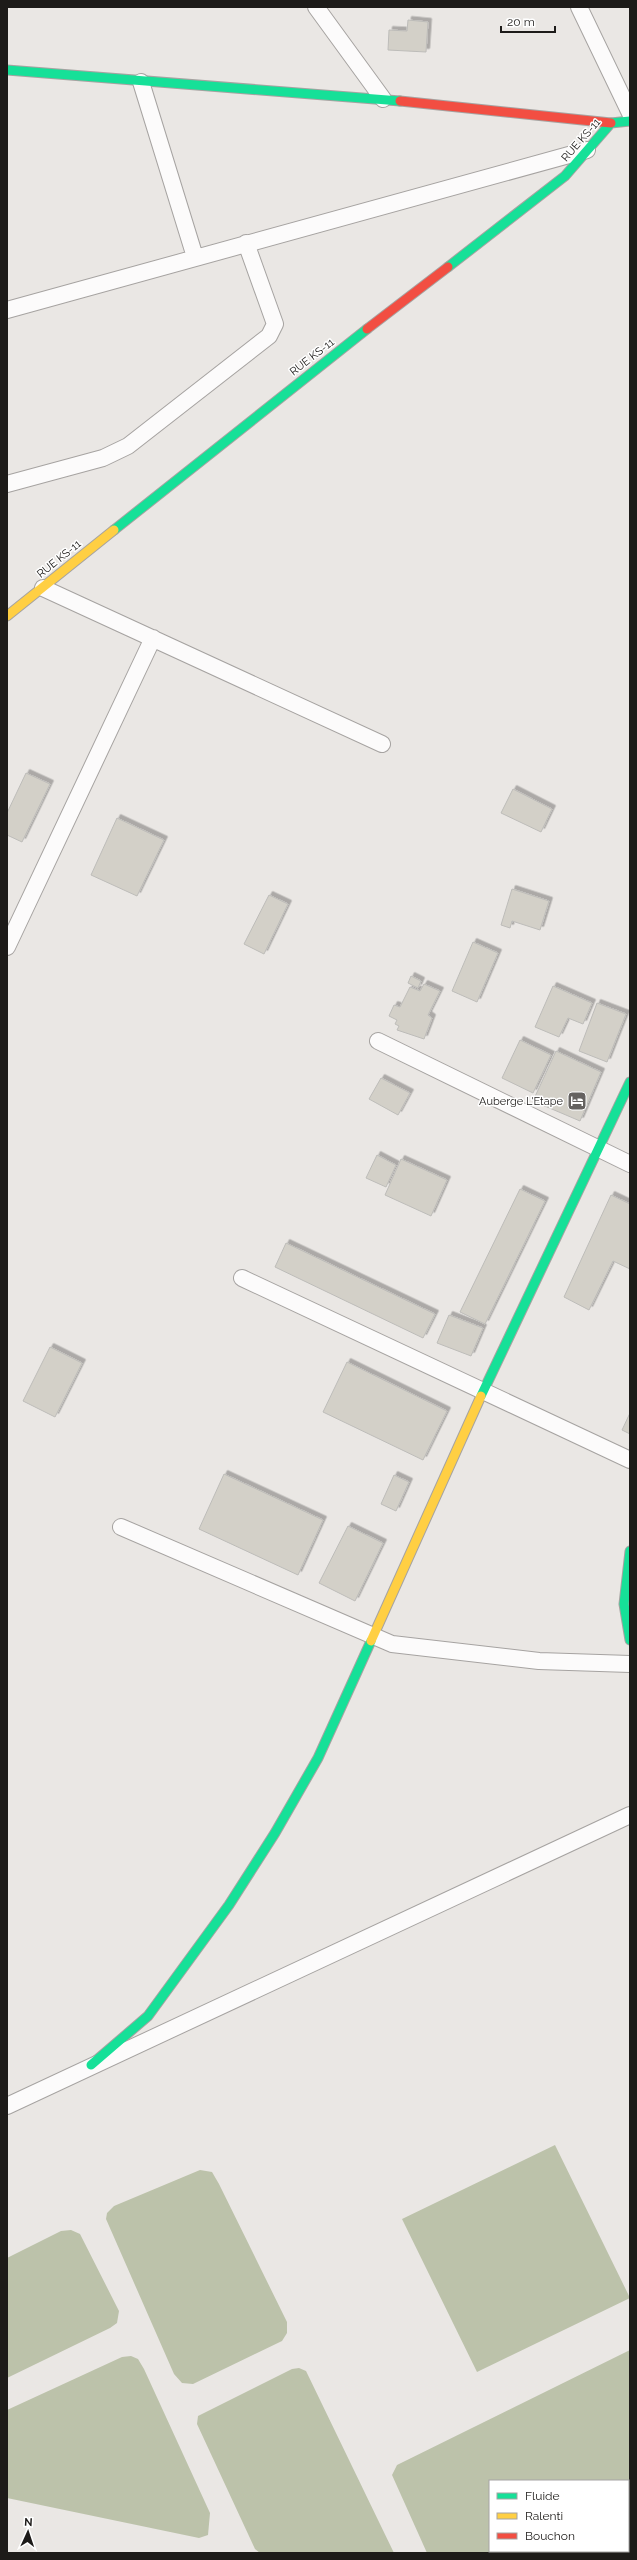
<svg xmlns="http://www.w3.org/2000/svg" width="637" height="2560" font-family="Raleway,sans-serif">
<defs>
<filter id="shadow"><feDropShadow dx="3.5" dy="-3.5" stdDeviation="0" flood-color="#0004"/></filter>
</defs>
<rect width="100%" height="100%" fill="#eae7e4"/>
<path fill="#bcc2aa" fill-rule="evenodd" d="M555 2145 630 2298 477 2372 402 2219Z
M200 2170 212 2172 219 2184 287 2322V2333L282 2341 193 2384 182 2383 174 2374 106 2219 107 2213 114 2206Z
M71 2230 80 2234 119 2311 117 2323 110 2328 7 2378V2258L61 2231Z
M630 2350V2553H427L392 2475 397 2465ZM490 2481H628V2551H490Z
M131 2356 138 2359 144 2369 210 2513 208 2535 199 2538 7 2498V2410L122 2357Z
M299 2368 306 2371 394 2553H260L255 2549 197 2424 198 2416 292 2369Z"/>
<path fill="#d3d0c8" stroke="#bdbcb9" filter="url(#shadow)" d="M408 20 428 22 426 52 388 50 389 30 407 31Z
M26 773 50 784 22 842 7 835V813Z
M513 789 552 809 541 832 501 813Z
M117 818 164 840 137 896 91 875Z
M512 889 549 901 540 930 512 921 510 928 501 925Z
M269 895 288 904 264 954 244 944Z
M473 942 498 953 477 1002 452 991Z
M411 976 421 981 418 988 408 983Z
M424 984 440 991 428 1015 432 1018 424 1039 397 1030 399 1026 395 1024 397 1020 389 1016 394 1005 400 1007 410 987 420 991Z
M553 986 592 1003 583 1024 568 1018 559 1037 535 1027Z
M597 1003 626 1014 607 1062 579 1051Z
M520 1040 551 1055 533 1093 502 1078Z
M556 1051 601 1072 580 1121 533 1101Z
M381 1078 410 1093 398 1115 369 1099Z
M377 1155 396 1165 386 1187 366 1178Z
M401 1159 447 1180 431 1216 385 1195Z
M520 1189 545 1201 485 1324 460 1312Z
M611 1195 630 1204V1269L613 1261 589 1310 564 1297Z
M286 1243 435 1314 423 1338 275 1267Z
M449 1315 483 1328 471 1356 437 1343Z
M50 1347 82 1363 55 1417 23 1401Z
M347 1362 447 1411 423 1460 323 1412Z
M630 1413V1434L622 1430Z
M224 1474 323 1520 298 1575 199 1529Z
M394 1475 409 1482 396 1511 381 1504Z
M348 1526 383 1543 355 1601 319 1583Z"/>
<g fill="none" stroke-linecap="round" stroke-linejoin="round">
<g stroke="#a6a3a1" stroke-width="18">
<path id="street" d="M316 7 383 99
M579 7 630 113
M141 82 195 257
M7 310 587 150
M7 484 103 458 128 446 269 336 275 324 246 243
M43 588 382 744
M7 947 153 638
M378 1041 630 1164
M242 1278 630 1460
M121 1527 392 1644 539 1661 630 1664
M7 2106 630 1815"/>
</g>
<g stroke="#a6a3a1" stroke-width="11">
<path id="fast" d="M7 70 400 101
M448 267 565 176 611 123 630 121
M114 530 367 329
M481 1396 630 1082
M630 1551 624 1604 630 1640
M91 2065 148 2016 229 1905 275 1833 318 1758 371 1641"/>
</g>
<g stroke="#a6a3a1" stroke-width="11">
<path id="slow" d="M7 616 114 530
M371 1641 481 1396"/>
</g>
<g stroke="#a6a3a1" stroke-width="11">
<path id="jam" d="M400 101 611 123
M367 329 448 267"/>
</g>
<use href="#street" stroke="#fcfbfb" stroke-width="16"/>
<use href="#fast" stroke="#16e098" stroke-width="9"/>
<use href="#slow" stroke="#ffcf43" stroke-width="9"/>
<use href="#jam" stroke="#f24e42" stroke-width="9"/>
</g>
<defs>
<g id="hotel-square" transform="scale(1)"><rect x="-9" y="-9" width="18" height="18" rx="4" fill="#656260" stroke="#fff"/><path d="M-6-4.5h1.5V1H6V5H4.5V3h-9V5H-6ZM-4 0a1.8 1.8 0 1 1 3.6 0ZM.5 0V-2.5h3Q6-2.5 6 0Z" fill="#fff"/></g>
</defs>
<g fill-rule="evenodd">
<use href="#hotel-square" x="577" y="1101"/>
</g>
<g text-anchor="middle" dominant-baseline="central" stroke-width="3" stroke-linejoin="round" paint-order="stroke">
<g font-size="11" fill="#1d1b19" stroke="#fff">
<text transform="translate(581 140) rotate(-49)">RUE KS-11</text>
<text transform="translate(312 357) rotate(-38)">RUE KS-11</text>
<text transform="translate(59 559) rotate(-39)">RUE KS-11</text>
</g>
<g font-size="11" fill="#1d1b19" stroke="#fff" text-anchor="end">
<text x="563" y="1101">Auberge L'Etape</text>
</g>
</g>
<rect width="637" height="2560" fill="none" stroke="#1d1b19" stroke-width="16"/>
<rect x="489" y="2480" width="140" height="72" fill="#ffffff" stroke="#a5a4a3"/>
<rect x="497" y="2493" width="20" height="6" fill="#16e098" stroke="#a5a4a3"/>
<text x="525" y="2500" font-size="12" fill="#1d1b19">Fluide</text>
<rect x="497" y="2513" width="20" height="6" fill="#ffcf43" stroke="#a5a4a3"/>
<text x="525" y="2520" font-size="12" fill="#1d1b19">Ralenti</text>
<rect x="497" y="2533" width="20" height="6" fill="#f24e42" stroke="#a5a4a3"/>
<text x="525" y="2540" font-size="12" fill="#1d1b19">Bouchon</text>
<g transform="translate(28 2532) rotate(3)" stroke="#ffffff" stroke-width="3" paint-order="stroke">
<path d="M0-3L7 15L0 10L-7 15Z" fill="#1d1b19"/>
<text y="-6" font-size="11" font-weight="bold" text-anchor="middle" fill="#1d1b19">N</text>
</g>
<path d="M501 26v6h54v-6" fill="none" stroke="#1d1b19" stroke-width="2"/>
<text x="507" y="26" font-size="12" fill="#1d1b19" stroke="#ffffff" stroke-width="3" paint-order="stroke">20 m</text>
</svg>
